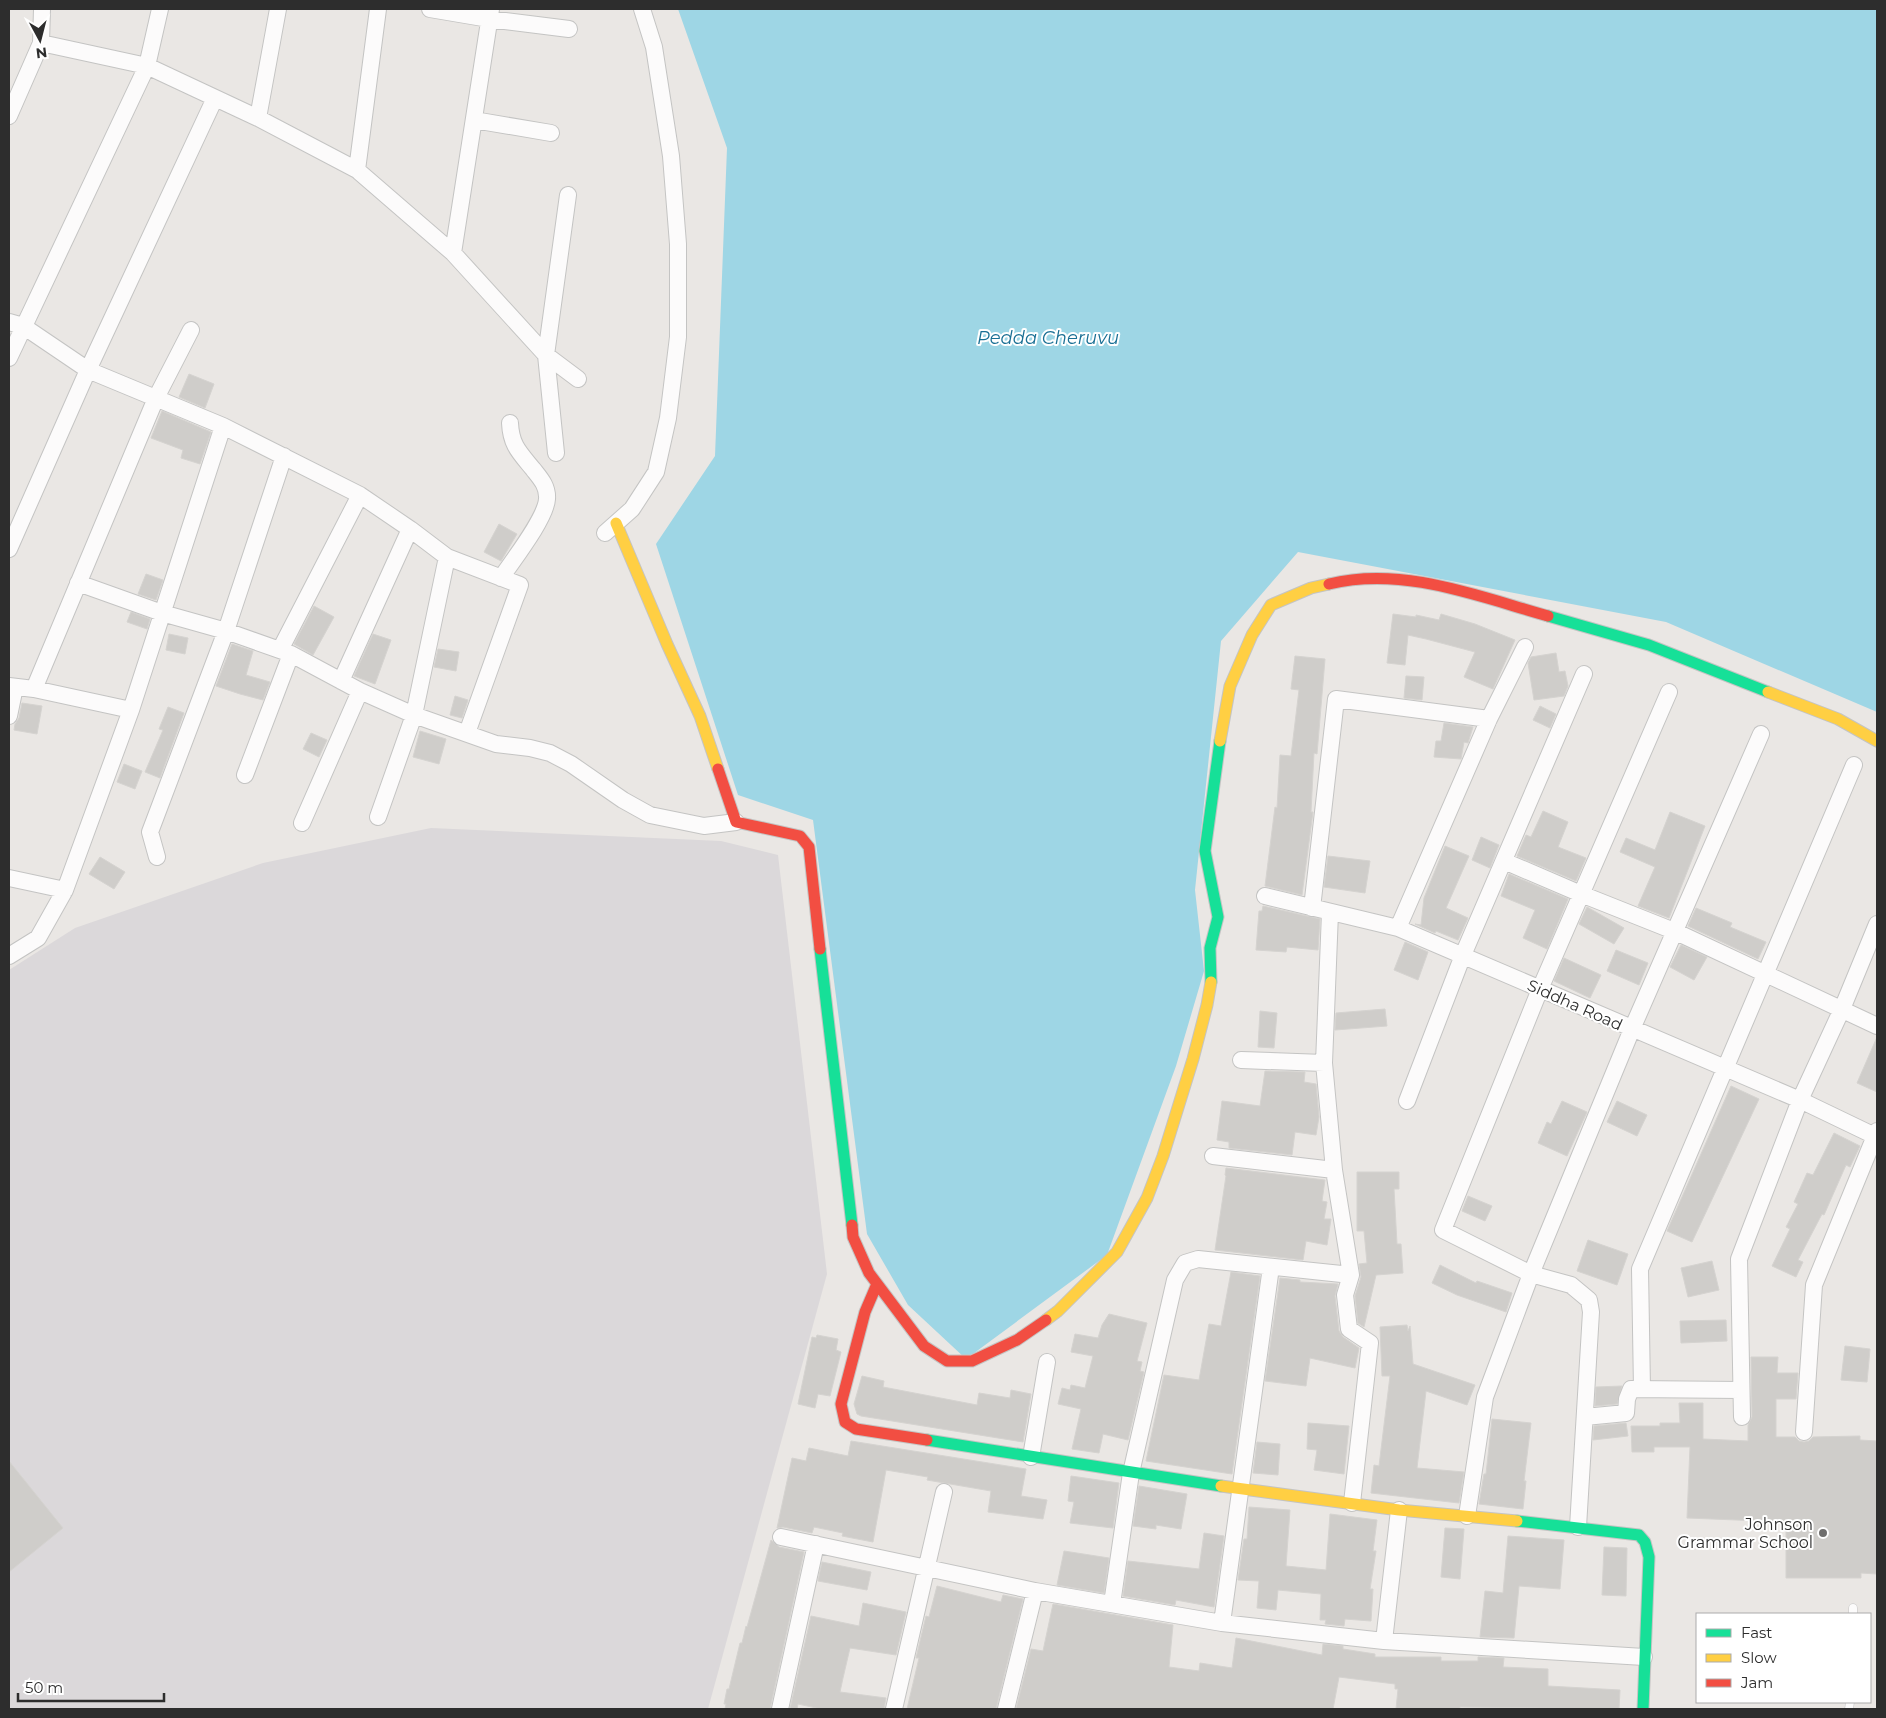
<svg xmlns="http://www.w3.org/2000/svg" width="1886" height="1718" font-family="Montserrat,sans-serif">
<rect width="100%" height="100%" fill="#eae7e4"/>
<path fill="#dbd8da" d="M431 828 721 841 778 855 827 1274 708 1709H9V970L75 928 263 863Z"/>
<path fill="#9ed6e5" d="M678 9H1877V712L1666 622 1298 552 1221 641 1195 890 1204 971 1176 1066 1107 1255 966 1359 908 1305 867 1234 813 820 738 795 656 544 715 456 727 148Z"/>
<path fill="#cfcdca" stroke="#d5d3d0" d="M189 374 214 384 205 408 179 397Z
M162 411 211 432 200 464 181 458 183 450 151 438Z
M499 524 517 534 501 561 484 552Z
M146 574 163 580 156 600 138 594Z
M314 606 334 617 313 655 294 644Z
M131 612 150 619 147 629 127 622Z
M1393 614 1416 617V615L1439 620 1441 614 1475 624 1515 640 1493 689 1464 677 1475 652 1426 639 1408 635 1405 665 1387 663Z
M169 634 188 638 185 654 166 650Z
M373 634 391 640 375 684 354 676Z
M232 644 253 651 246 675 270 682 263 700 240 694 216 686Z
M438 649 459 652 456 671 434 667Z
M1556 653 1559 672 1565 671 1568 686 1564 696 1534 700 1528 663 1531 657Z
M1295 656 1325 659 1317 754 1314 753 1311 812H1313L1302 895 1265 886 1275 807 1277 808 1280 755 1291 756 1299 690 1291 689Z
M1406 676 1424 677 1422 700 1404 698Z
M455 696 468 700 462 718 450 715Z
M22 703 42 706 37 734 14 730 15 724 19 718Z
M1540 706 1556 714 1550 728 1533 720Z
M168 707 184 713 160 778 145 772 163 730 159 729Z
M1444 723 1473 727 1468 743 1464 742 1461 759 1434 757 1436 741H1441Z
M420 731 446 739 439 764 413 757Z
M311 733 327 740 319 757 303 749Z
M124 764 142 771 135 789 117 782Z
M1543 811 1568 822 1558 847 1586 858 1576 881 1517 856 1526 835 1531 837Z
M1670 812 1705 826 1669 918 1638 906 1655 867 1620 852 1626 838 1655 850Z
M1481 837 1499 845 1490 868 1472 860Z
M1445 846 1469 856 1446 908 1468 918 1458 940 1436 931 1435 933 1415 924 1421 925 1424 898Z
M1328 856 1370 861 1365 893 1324 887Z
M100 857 125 872 114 889 89 874Z
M1509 874 1568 899 1547 949 1523 938 1535 910 1501 896Z
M1263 906 1320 919 1318 950 1287 947 1286 952 1256 950 1259 911H1262Z
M1587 907 1624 928 1614 944 1579 924Z
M1696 908 1732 923 1730 927 1766 942 1758 959 1688 926Z
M1405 942 1428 952 1418 980 1394 970Z
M1681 945 1707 957 1694 980 1670 967Z
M1616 950 1648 963 1639 985 1607 971Z
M1564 958 1601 975 1590 998 1554 981Z
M1385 1009 1387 1026 1335 1030 1336 1013Z
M1260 1011 1277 1013 1274 1048 1258 1047Z
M1877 1037V1092L1857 1083Z
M1265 1071 1305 1072 1304 1082 1316 1084 1319 1117 1316 1135 1295 1132 1292 1155 1229 1148V1142L1217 1140 1222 1101 1260 1106Z
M1731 1086 1759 1099 1692 1242 1667 1231Z
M1562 1101 1587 1112 1567 1156 1538 1143 1547 1122 1551 1124Z
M1617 1101 1647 1115 1637 1136 1607 1122Z
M1834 1133 1860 1146 1850 1167 1846 1165 1824 1215 1822 1214 1798 1260 1803 1262 1796 1277 1772 1266 1790 1229 1786 1227 1798 1204 1794 1202 1807 1173 1813 1175Z
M1226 1168 1325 1180 1322 1201 1327 1202 1324 1219H1331L1327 1245 1306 1241 1303 1260 1215 1250 1226 1176 1225 1175Z
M1357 1172H1399V1189H1394L1397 1244H1401L1403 1273 1376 1275 1364 1327 1358 1323 1355 1296 1361 1277 1359 1264 1367 1263 1364 1231H1357Z
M1468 1196 1492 1206 1485 1221 1462 1211Z
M1588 1240 1628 1254 1617 1285 1577 1271Z
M1712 1261 1719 1290 1688 1297 1681 1268Z
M1440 1265 1476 1283 1477 1281 1512 1293 1506 1312 1457 1295 1432 1283Z
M1231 1272 1260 1276 1232 1474 1146 1461 1164 1375 1199 1380 1209 1324 1221 1326Z
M1280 1278 1300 1280V1282L1338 1284 1335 1296 1339 1331 1343 1337 1359 1348 1355 1368 1310 1358 1306 1386 1265 1381Z
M1109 1314 1147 1323 1137 1361 1142 1362 1140 1371 1144 1372 1128 1440 1103 1434 1099 1453 1072 1449 1081 1409 1058 1404 1062 1388 1070 1390 1071 1385 1085 1388 1093 1356 1071 1352 1075 1334 1098 1338 1102 1325Z
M1726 1320 1727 1341 1681 1343 1680 1321Z
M1407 1325 1408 1331 1410 1326 1413 1364 1475 1385 1467 1405 1426 1391 1417 1468 1464 1472 1459 1503 1371 1493 1374 1465 1379 1466 1390 1376H1382L1380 1327Z
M817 1335 838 1339 836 1350 841 1352 830 1396 818 1394 815 1408 798 1404 812 1337 816 1338Z
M1845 1346 1870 1349 1867 1382 1841 1380Z
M1751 1357H1778L1777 1373H1798L1796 1399H1776V1437H1795L1799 1441 1804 1442 1809 1441 1813 1437 1860 1436V1440L1877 1441V1574L1861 1573V1578H1786V1522L1687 1518 1690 1447H1654V1452H1632L1631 1426H1660V1423H1680L1679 1403H1703V1439L1748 1441V1425L1752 1417Z
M862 1376 884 1381 883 1387 977 1405 979 1393 1010 1398 1011 1390 1031 1394 1023 1442 861 1416 857 1414 854 1404Z
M1622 1386 1617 1404 1595 1406 1596 1387Z
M1492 1419 1531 1423 1524 1481H1526L1523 1509 1479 1504 1484 1474H1486Z
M1308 1423 1349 1426 1344 1474 1314 1470 1317 1450 1307 1449Z
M1626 1423 1628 1436 1593 1440 1594 1426Z
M851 1441 1026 1469 1021 1496 1047 1500 1043 1519 988 1512 991 1491 927 1480 928 1477 886 1470 873 1542 842 1536 843 1533 814 1527 812 1533 783 1527 777 1528 792 1458 806 1461 809 1448 848 1456Z
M1257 1442 1280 1444 1278 1475 1253 1473Z
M9 1461 63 1528 9 1572Z
M1071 1476 1119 1483 1113 1528 1070 1523 1074 1502 1068 1501Z
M1139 1486 1187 1494 1181 1529 1156 1525V1529L1133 1526Z
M1249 1507 1290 1510 1286 1566 1326 1570 1330 1514 1377 1520 1373 1551H1376L1370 1589H1373L1371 1621 1345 1619 1344 1626 1325 1624 1326 1620H1320L1321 1594 1278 1590 1276 1610 1257 1608 1259 1581 1238 1580 1244 1539H1247Z
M1445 1528 1464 1529 1460 1579 1441 1577Z
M1204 1533 1224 1536 1214 1607 1176 1600 1175 1605 1123 1596 1128 1561 1199 1569Z
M1508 1536 1564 1540 1560 1589 1519 1586 1514 1638 1480 1637 1485 1591 1503 1593Z
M771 1540 779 1547 804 1552 770 1709H725L726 1704H724L727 1689H729L740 1643H742L746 1626 747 1627Z
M1604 1547 1627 1548 1626 1596 1602 1595Z
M1064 1551 1109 1558 1104 1593 1057 1585Z
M822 1562 871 1572 867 1590 818 1581Z
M937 1586 1001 1602 1003 1595 1023 1599 996 1709H907L919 1658H916L926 1616 929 1617Z
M863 1603 906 1612 896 1655 850 1648 843 1678 840 1692 886 1698 884 1709H821L798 1704 797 1709H790L811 1616 859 1626Z
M1053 1604 1173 1625 1169 1667 1199 1671 1200 1663 1232 1668 1236 1638 1322 1655 1323 1644 1343 1646V1649L1375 1654V1657H1441V1661H1478V1657L1504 1658 1503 1667 1548 1669V1686L1620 1690 1619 1709 1460 1707V1709H1396L1398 1689H1395V1684L1339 1677 1333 1709H1016L1031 1649 1043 1651Z"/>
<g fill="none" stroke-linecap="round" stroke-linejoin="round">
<g stroke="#c4c4c3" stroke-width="9">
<path id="lane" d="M1853 1614V1608
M1849 1709 1850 1702"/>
</g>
<g stroke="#c4c4c3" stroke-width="18">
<path id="street" d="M430 9 489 19 569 29
M41 43 147 66 258 118 357 170 453 253 546 355 568 195
M9 116 41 43 42 9
M258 118 278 9
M474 120 551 133
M357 170 378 9
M453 253 491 9
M9 322 23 326 88 370 223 426 360 495 410 529 447 557 520 585 467 733
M9 358 147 66 160 9
M556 453 546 355 578 379
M605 533 632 509 656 472 668 418 678 337V244L671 156 654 47 642 9
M9 549 88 370 215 98
M501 578C513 560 546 518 547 499 548 486 540 478 533 469 519 452 511 445 510 423
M78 583 162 613 226 631 291 654 360 691 414 715 496 744 530 748 550 753 571 764 623 800 650 815 704 826 736 822
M280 650 360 495
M341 681 410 529
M9 686 34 689 131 710
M34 689 156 398 191 330
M9 716 15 687
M245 775 291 654
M378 817 414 715 447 557
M302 823 360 691
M157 857 150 832 226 631 284 456
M1504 861 1581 894 1674 931 1877 1026
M9 878 65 890
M1265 896 1398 928 1800 1100 1877 1137
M1312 908 1336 699 1489 719
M1330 913 1324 1063 1334 1170 1351 1275 1345 1295 1349 1329 1370 1343 1352 1503
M1398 928 1489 719 1525 647
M9 956 38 938 65 890 131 710 223 426
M1241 1060 1324 1063
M1407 1101 1463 955 1584 674
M1213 1156 1334 1170
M1642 1389 1640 1269 1854 765
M1585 1417 1626 1413 1627 1399 1631 1389 1741 1390
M1742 1417 1739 1259 1800 1100 1842 1009 1877 924
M1804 1432 1814 1285 1877 1131
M1031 1457 1047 1362
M1467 1516 1485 1397 1531 1274 1632 1029 1761 734
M1578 1527 1591 1312 1589 1300 1571 1285 1531 1274 1443 1230 1540 989 1669 692
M781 1537 1035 1591 1222 1623 1384 1641 1644 1657
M1112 1604 1131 1473 1175 1280 1185 1263 1198 1259 1351 1275
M1222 1623 1271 1267
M1384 1641 1399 1510
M780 1709 816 1544
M894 1709 944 1492
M1006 1709 1035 1591"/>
</g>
<g stroke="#c4c4c3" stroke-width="13">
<path id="fast" d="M1548 616 1649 645 1768 692
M820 949 852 1225
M1211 982 1210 948 1218 917 1205 851 1220 741
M927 1440 1221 1486
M1517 1521 1639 1535 1645 1542 1649 1557 1643 1709"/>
</g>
<g stroke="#c4c4c3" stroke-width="13">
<path id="slow" d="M616 523 667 644 700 716 718 769
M1768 692 1838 719 1877 741
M1220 741 1230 686 1252 635 1271 605 1311 588 1329 584
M1046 1320 1058 1311 1117 1252 1147 1198 1163 1156 1193 1059 1207 1005 1211 982
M1221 1486 1399 1510 1517 1521"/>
</g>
<g stroke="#c4c4c3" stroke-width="13">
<path id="jam" d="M1329 584C1403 566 1477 596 1548 616
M718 769 736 822 800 836 809 847 820 949
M852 1225 853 1237 869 1273 924 1346 947 1361H972L1017 1340 1046 1320
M877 1284 865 1312 841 1404 845 1422 856 1429 927 1440"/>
</g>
<use href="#lane" stroke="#fcfbfb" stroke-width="8"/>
<use href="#street" stroke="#fcfbfb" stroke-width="16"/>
<use href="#fast" stroke="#16e098" stroke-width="11"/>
<use href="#slow" stroke="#ffcf43" stroke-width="11"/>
<use href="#jam" stroke="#f24e42" stroke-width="11"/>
</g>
<circle fill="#6f6e6d" stroke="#fff" stroke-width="2" cx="1823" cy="1533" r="5"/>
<g text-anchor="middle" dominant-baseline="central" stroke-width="4" stroke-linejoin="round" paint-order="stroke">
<g font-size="16" fill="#2d2d2d" stroke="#fff">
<text transform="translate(1575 1005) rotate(24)">Siddha Road</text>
</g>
<g font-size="16" fill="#2d2d2d" stroke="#fff" text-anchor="end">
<text x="1813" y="1524">Johnson<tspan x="1813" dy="18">Grammar School</tspan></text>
</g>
<g font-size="18" font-style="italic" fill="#196f94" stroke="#fff">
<text x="1048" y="338">Pedda Cheruvu</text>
</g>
</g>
<rect width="1886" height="1718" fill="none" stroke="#2d2d2d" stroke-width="20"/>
<rect x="1696" y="1613" width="175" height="90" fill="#ffffff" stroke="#ababab"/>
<rect x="1706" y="1629" width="25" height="8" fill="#16e098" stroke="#ababab"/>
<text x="1741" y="1638" font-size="15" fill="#2d2d2d">Fast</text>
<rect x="1706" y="1654" width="25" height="8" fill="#ffcf43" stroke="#ababab"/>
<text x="1741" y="1663" font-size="15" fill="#2d2d2d">Slow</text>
<rect x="1706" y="1679" width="25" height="8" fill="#f24e42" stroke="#ababab"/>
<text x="1741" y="1688" font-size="15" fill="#2d2d2d">Jam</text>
<g transform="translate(40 40) rotate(173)" stroke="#ffffff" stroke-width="4" paint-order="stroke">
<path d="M0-4L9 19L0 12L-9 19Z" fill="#2d2d2d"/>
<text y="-8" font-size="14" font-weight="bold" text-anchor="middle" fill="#2d2d2d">N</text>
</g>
<path d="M18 1693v8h146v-8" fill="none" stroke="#2d2d2d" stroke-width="2.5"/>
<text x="25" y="1693" font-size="15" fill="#2d2d2d" stroke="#ffffff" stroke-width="4" paint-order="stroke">50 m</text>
</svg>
